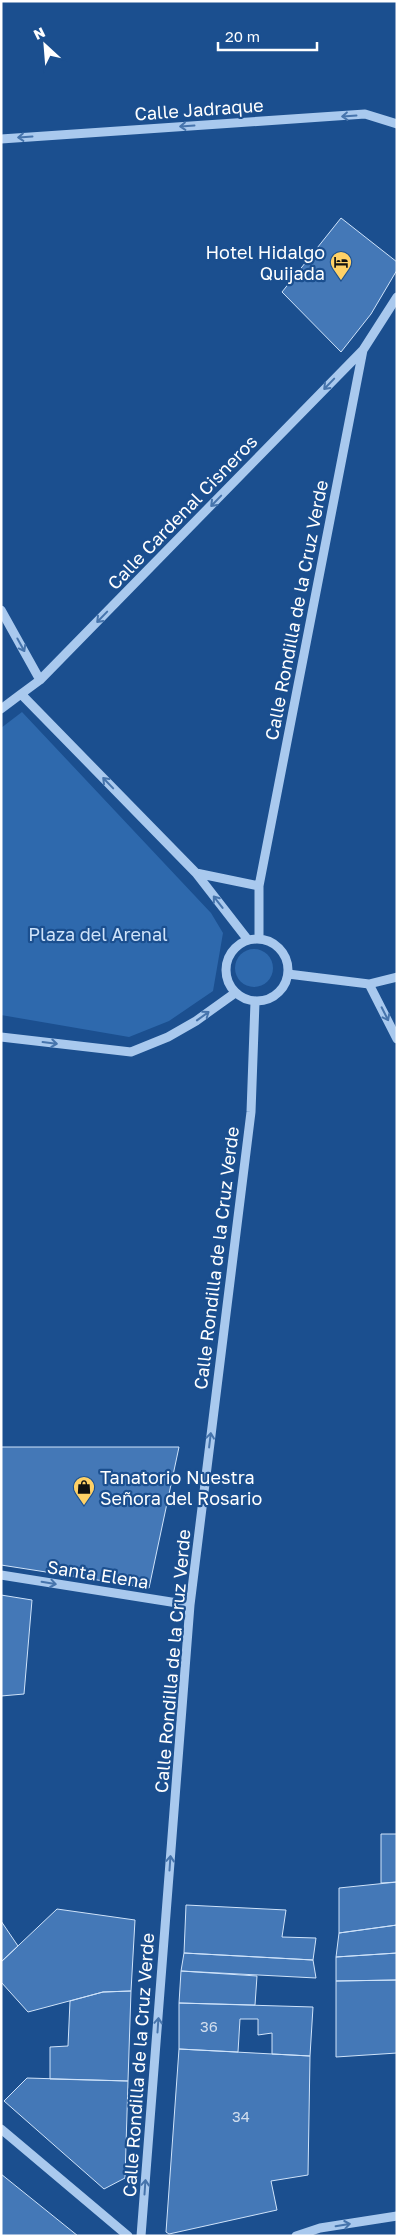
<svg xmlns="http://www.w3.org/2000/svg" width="398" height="2237" font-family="'Golos Text',sans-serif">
<rect width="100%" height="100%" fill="#1b4f8f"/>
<path fill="#2e69ad" d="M22 712 211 913 223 933 213 991 169 1021 129 1037 1 1015V728Z
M235 968a19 19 0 1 1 38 0a19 19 0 1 1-38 0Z"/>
<path fill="#4478b7" stroke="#cfe3fa" d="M341 218 397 262V270L371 314 341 352 282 292Z
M1 1447H179L149 1588 1 1565Z
M1 1595 32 1600 24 1694 1 1696Z
M381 1834H397V1882L381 1883Z
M397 1882V1925L339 1933V1888Z
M186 1905 286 1910 282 1937 316 1938 313 1960 184 1953Z
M57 1909 135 1920 131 1991 103 1992 28 2012 1 1982V1962Z
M1 1921 18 1946 1 1962Z
M397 1925V1953L336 1957 339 1933Z
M184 1953 313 1960 316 1978 181 1971Z
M397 1953V1980L336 1981V1957Z
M181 1971 257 1976 255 2005 179 2003Z
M397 1980V2053L336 2057V1981Z
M131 1991 128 2081 50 2079V2047L68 2046 70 2001 103 1992Z
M179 2003 313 2007 310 2056 272 2054V2033L258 2035V2019H240L238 2052 179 2049Z
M179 2049 310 2056 308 2175 271 2181 277 2210 169 2234 166 2232Z
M27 2078 128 2081 125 2178 104 2189 4 2101Z
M1 2174 78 2236H1Z"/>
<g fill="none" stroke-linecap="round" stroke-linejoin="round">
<path stroke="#a9c9ee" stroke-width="9" d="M1 139 365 114 397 124
M1 610 40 680
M21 694 40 680 363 350
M1 709 21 694 196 873 248 940
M196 873 259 886
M226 970a31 31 0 1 1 62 0a31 31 0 1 1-62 0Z
M259 939V886L363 350 397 297
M288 974 369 984
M397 977 369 984 397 1039
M1 1037 131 1052 168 1037 196 1021 235 993
M1 1575 190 1605
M1 2129 128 2236
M141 2236 190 1605 251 1112 255 1002
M296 2236 320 2228 397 2216"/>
</g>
<defs><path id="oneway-shaft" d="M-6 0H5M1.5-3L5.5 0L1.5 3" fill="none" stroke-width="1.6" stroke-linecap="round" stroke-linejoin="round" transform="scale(1.25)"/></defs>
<g stroke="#4674ac">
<use href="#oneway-shaft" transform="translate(349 116) rotate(176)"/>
<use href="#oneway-shaft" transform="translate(187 126) rotate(176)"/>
<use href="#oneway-shaft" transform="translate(25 137) rotate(176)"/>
<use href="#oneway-shaft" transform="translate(329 384) rotate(134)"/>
<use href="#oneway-shaft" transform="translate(216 501) rotate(134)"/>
<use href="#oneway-shaft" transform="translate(102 617) rotate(134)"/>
<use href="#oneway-shaft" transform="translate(21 645) rotate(61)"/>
<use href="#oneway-shaft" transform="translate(108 783) rotate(-134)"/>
<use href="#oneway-shaft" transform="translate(218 902) rotate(-128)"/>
<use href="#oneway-shaft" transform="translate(385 1014) rotate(63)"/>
<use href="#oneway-shaft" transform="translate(203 1016) rotate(-36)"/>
<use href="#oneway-shaft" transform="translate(50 1043) rotate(7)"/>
<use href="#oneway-shaft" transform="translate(210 1440) rotate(-83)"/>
<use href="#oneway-shaft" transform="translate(49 1583) rotate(9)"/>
<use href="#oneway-shaft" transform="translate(170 1863) rotate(-86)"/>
<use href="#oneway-shaft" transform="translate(158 2025) rotate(-86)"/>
<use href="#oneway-shaft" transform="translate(145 2187) rotate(-86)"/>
<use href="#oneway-shaft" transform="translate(343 2225) rotate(-9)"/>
</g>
<defs>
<g id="hotel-pin" transform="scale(1.125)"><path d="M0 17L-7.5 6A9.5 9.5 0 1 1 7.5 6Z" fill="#ffd166" stroke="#1b4f8f"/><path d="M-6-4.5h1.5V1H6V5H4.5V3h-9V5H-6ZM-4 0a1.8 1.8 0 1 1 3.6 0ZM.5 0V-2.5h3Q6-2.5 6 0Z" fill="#111"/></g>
<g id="shop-pin" transform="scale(1.125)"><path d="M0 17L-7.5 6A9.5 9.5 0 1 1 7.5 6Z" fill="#ffd166" stroke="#1b4f8f"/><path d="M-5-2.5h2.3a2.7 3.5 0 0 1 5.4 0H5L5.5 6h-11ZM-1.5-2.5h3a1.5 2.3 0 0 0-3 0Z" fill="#111"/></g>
</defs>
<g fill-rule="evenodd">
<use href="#hotel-pin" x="341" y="262"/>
<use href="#shop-pin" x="84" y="1487"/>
</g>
<g text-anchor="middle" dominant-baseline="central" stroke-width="4.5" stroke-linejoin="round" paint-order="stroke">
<g font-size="15" fill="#d0dded">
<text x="209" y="2026">36</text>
<text x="241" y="2116">34</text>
</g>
<g font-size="18" fill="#fff" stroke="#1b4f8f">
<text transform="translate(199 109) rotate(-4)">Calle Jadraque</text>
<text transform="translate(182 512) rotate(-46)">Calle Cardenal Cisneros</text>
<text transform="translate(296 610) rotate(-79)">Calle Rondilla de la Cruz Verde</text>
<text transform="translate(216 1258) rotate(-83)">Calle Rondilla de la Cruz Verde</text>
<text transform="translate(98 1574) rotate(9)">Santa Elena</text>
<text transform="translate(172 1661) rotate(-85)">Calle Rondilla de la Cruz Verde</text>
<text transform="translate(138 2065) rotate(-86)">Calle Rondilla de la Cruz Verde</text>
</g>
<g font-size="18" fill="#fff" stroke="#1b4f8f" text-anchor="end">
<text x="325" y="252">Hotel Hidalgo<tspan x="325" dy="21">Quijada</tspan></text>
<text x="100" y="1477" text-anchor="start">Tanatorio Nuestra<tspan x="100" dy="21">Señora del Rosario</tspan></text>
</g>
<g font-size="18" fill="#cfe3fa" stroke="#1b4f8f">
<text x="98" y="934">Plaza del Arenal</text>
</g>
</g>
<rect width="398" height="2237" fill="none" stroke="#ffffff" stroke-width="5"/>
<g transform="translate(45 45) rotate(334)" stroke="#1b4f8f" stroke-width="4" paint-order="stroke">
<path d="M0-4L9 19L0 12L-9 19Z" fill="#ffffff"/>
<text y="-8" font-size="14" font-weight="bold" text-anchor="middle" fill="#ffffff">N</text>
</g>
<path d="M218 42v8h99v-8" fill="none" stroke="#ffffff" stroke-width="2.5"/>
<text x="225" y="42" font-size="15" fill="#ffffff" stroke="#1b4f8f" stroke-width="4" paint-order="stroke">20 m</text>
</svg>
